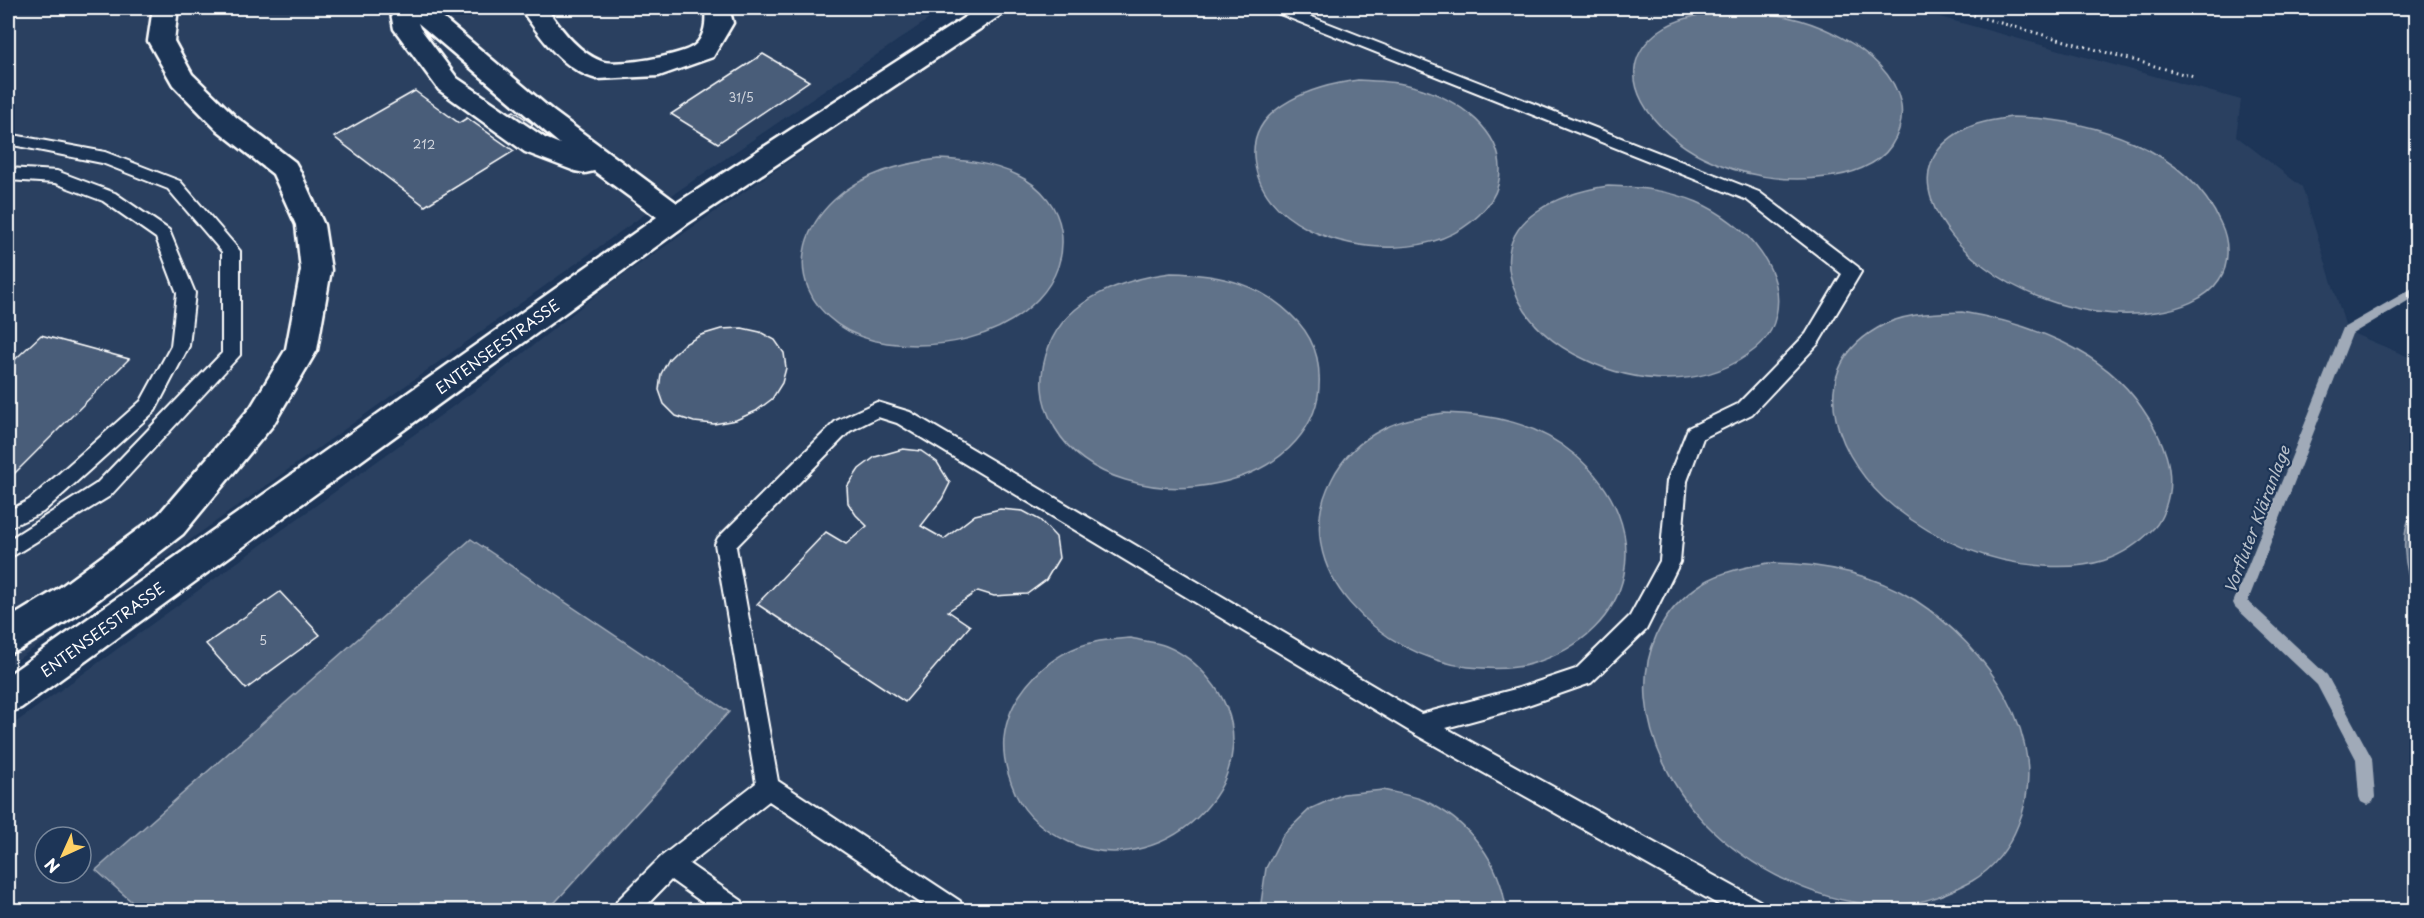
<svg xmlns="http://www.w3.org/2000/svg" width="2424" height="918" font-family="'Playpen Sans',sans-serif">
<rect width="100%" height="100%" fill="#1d3557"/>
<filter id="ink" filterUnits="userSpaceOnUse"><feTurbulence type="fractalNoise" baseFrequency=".0167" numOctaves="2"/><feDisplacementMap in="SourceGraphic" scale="12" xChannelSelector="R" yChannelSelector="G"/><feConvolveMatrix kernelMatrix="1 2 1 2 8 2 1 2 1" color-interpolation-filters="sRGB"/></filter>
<g filter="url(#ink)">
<path fill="#2a4161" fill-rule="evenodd" d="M8 8H945L659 204 148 570 8 666Z
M1011 8H1907L2241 100 2236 136 2302 187 2347 331 2416 360V910H8V728L491 379 606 287ZM45 837H81V873H45Z"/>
<path fill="#617289" stroke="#a0aab8" stroke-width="1.5" d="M1724 11C1750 11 1775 13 1800 20 1852 35 1930 85 1891 146 1878 166 1848 175 1827 177 1785 183 1741 176 1703 157 1657 135 1602 74 1659 31 1677 18 1702 14 1724 11Z
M1358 80C1376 81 1395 81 1412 86 1456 97 1511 133 1498 185 1495 196 1487 207 1479 215 1436 257 1359 254 1308 229 1278 214 1256 190 1254 156 1251 104 1319 85 1358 80Z
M2011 117C2089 118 2187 147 2221 224 2229 241 2230 264 2219 280 2206 300 2178 309 2156 312 2099 321 2031 302 1985 267 1940 234 1895 167 1963 130 1977 122 1994 120 2011 117Z
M938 159C966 160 992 163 1017 175 1069 199 1076 259 1038 299 1000 339 939 350 887 343 809 332 773 257 834 200 863 173 901 164 938 159Z
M1608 186C1638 187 1668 190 1697 202 1744 222 1796 275 1771 330 1766 340 1755 350 1746 356 1700 388 1635 384 1586 360 1549 343 1519 316 1510 275 1498 216 1562 193 1608 186Z
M1171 273C1220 274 1264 284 1298 322 1306 331 1314 345 1317 358 1344 494 1116 532 1055 428 1039 401 1038 375 1049 346 1068 297 1125 279 1171 273Z
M1962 312C2028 323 2103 349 2142 408 2163 438 2178 472 2165 508 2162 516 2160 522 2154 528 2122 561 2089 569 2044 566 1989 563 1937 541 1894 507 1839 463 1800 374 1876 329 1901 313 1933 313 1962 312Z
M1444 413C1491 414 1538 423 1575 455 1658 526 1637 633 1531 664 1511 670 1488 669 1468 667 1383 657 1284 570 1332 479 1343 457 1361 440 1383 429 1402 419 1423 416 1444 413Z
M2416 506V596C2404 570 2398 530 2416 506Z
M471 539 729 712 548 910H141L96 870Z
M1768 563C1820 563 1870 572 1915 600 1986 646 2054 739 2018 825 2009 848 1993 869 1972 881 1949 893 1924 904 1897 905 1826 908 1751 871 1703 821 1640 754 1614 640 1703 583 1723 571 1746 567 1768 563Z
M1131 638C1142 641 1156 642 1166 646 1183 653 1198 665 1209 679 1284 768 1167 887 1069 842 1047 832 1027 818 1016 795 1008 777 1002 758 1004 738 1009 693 1050 651 1095 642 1106 639 1119 639 1131 638Z
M1383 790C1396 793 1411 795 1423 800 1468 820 1501 862 1506 910H1260L1266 868 1283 835 1310 809 1343 794Z"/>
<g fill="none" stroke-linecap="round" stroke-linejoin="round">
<path fill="#a0aab8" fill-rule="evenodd" d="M2416 286V296L2352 334 2248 601 2327 675 2372 758 2375 797 2373 802 2367 805 2361 802 2359 797 2356 759 2317 685 2235 607 2233 603 2343 328Z"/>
</g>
<path fill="#4a5d79" stroke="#fff" stroke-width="1.5" d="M763 54 809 81 718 143 671 114Z
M415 91 459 123 467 118 514 151 425 206 334 137Z
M514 111 533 124 521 132 501 118Z
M742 328 760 332 775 340 784 353 786 368 782 383 772 399 756 411 736 420 714 424 694 422 676 416 664 404 659 390 661 374 669 359 683 345 701 335 721 329Z
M41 335 129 359 8 480V366Z
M903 449 921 451 937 462 950 483 942 499 921 526 944 539 975 515 1000 509 1023 511 1040 520 1056 537 1059 558 1046 580 1027 594 994 596 978 591 948 611 970 626 905 702 757 604 826 532 846 544 867 526 856 515 848 503 847 487 859 469 875 457Z
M280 592 320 635 246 689 206 644Z"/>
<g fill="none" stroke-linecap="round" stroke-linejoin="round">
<g stroke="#fff" stroke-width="4">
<path id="lane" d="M1270 8H1289L1759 192 1858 267 1861 272 1818 344 1752 414 1703 438 1687 481 1680 562 1646 630 1591 683 1519 708 1446 728 1760 901 1763 910H1728L1411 732 897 423 878 417 850 431 736 547 778 781 960 901 963 910H931L769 801 689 864 742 901 745 910H713L671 880 642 910H614L617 901 662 856 756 783 715 544 718 538 836 421 877 402 910 412 1421 714 1519 688 1576 669 1630 616 1660 561 1667 481 1688 428 1738 404 1806 334 1842 274 1747 200 1272 11Z
M8 134 105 152 180 181 240 251V355L110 496 8 559V540L96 484 222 353V252L168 189 102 163 8 144Z
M8 168 57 171 115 193 169 230 195 293 189 346 155 411 43 512 8 528V511L29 500 141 401 171 346 177 293 156 238 103 201 55 183 8 180Z"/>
</g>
<g stroke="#fff" stroke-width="5">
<path id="street" d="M153 8H178L174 41 192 74 236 117 295 162 299 169 324 225 331 270 317 350 273 425 183 534 85 610 21 649 8 654V619L59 588 159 514 251 407 286 349 301 270 296 225 273 174 216 129 173 85 148 41Z
M390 8H431L553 111 677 203 979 8H1008L1004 13 687 224 21 708 8 713V675L657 217 594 171 585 173 575 171 525 152 439 90 394 29ZM418 23 560 144 545 138 457 78 420 28Z
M520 8H546C561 28 576 51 601 61 615 67 683 56 695 45 706 35 706 21 705 8H729L733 23 713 57 659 76 597 79C562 70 540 36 520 8Z"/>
</g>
<path stroke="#fff" stroke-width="3" stroke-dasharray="1.5 4" stroke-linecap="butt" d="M1947 8 2194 77"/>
<use href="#lane" fill="#1d3557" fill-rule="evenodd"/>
<use href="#street" fill="#1d3557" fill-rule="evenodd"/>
</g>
</g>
<g text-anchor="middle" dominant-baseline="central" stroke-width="4.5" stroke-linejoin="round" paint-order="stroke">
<g font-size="12" fill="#d2d6de">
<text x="741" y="97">31/5</text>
<text x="424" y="144">212</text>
<text x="263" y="640">5</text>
</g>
<g font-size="15" fill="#fff" stroke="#1d3557">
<text transform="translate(497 346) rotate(-36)">ENTENSEESTRASSE</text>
<text transform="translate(102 629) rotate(-36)">ENTENSEESTRASSE</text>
</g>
<g font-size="16" font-style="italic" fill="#b8c0ca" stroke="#1d3557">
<text transform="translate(2256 519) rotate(-69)">Vorfluter Kläranlage</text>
</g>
</g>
<rect width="2424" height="918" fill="none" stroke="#1d3557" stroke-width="30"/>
<rect x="15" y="15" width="2394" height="888" fill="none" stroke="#fff" stroke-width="2" filter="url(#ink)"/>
<g transform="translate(63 855) rotate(225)"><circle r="28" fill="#1d3557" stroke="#77869a" stroke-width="1.5"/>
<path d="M0-4.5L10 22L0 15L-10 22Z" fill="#ffd166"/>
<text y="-9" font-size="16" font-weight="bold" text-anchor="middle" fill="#ffffff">N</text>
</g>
</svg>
